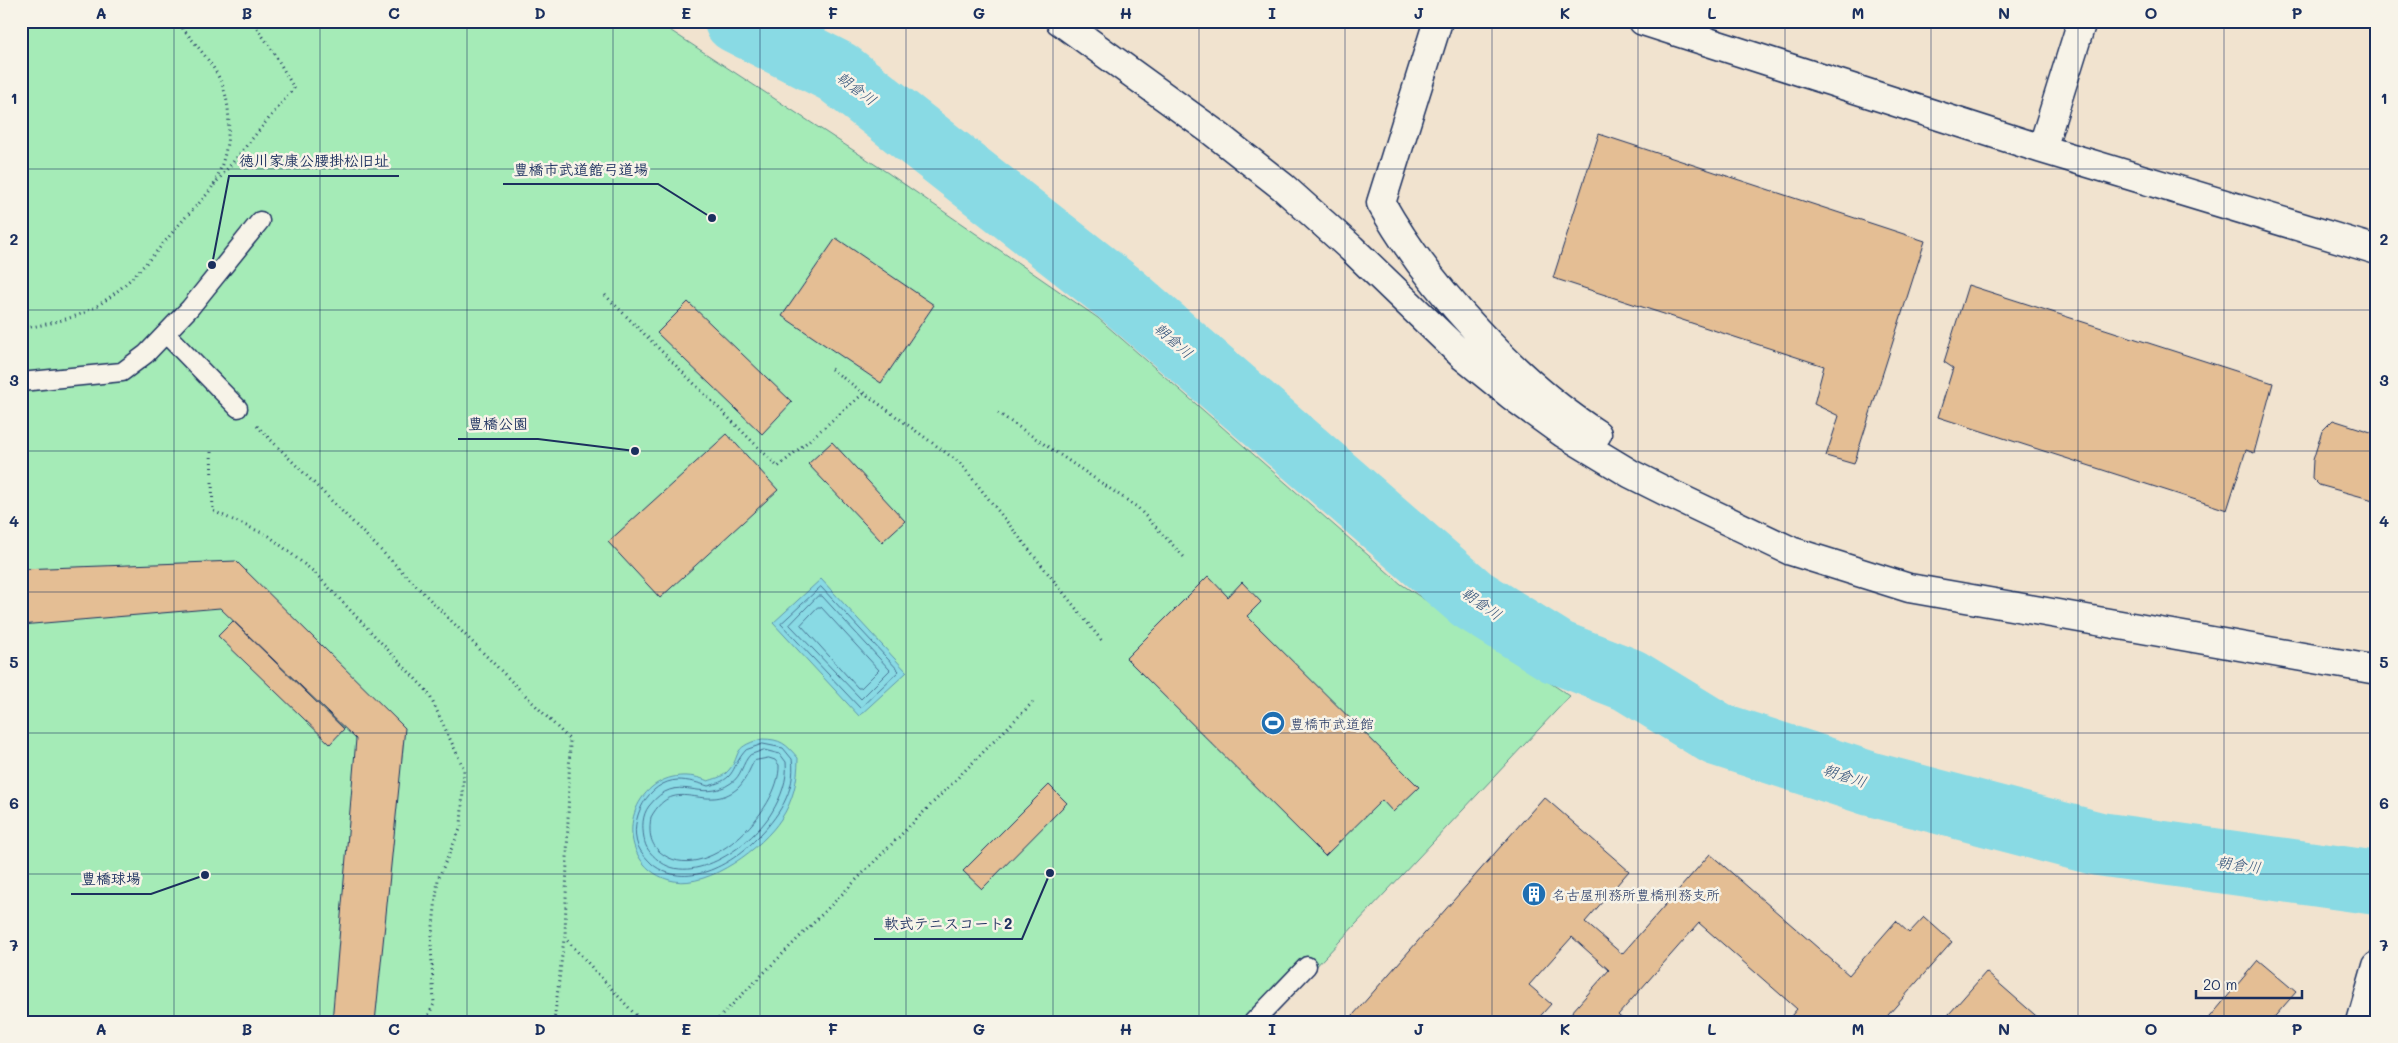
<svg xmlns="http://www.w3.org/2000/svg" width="2398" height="1043" font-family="Mali,'Klee One',sans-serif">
<rect width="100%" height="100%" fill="#f1e3cf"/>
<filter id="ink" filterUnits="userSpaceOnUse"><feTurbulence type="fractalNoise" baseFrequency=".02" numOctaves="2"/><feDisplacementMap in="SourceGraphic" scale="10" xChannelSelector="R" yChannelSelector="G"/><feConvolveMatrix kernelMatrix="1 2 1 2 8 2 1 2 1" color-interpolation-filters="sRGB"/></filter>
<g filter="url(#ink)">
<path fill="#a5ebb7" stroke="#608d8a" d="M21 21H656L888 173 1098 318 1401 584 1570 696 1264 1022H21Z"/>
<path fill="#89dae4" stroke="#5d96ae" d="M821 579 907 672 859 716 773 623Z
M762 739C781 739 786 744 798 758 798 780 793 801 781 819 763 847 709 888 674 881 628 872 618 816 652 787 668 774 690 773 708 781 714 779 722 777 726 773 744 756 728 748 762 739Z"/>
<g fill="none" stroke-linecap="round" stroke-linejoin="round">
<path stroke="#477394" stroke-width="1" d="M821 587 899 671 860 708 781 624Z
M818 596H822L890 670 861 699 790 625Z
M818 607H821L879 670 861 688H858L801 625Z
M763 744 783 748 792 759C797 790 777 819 756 839 731 865 685 891 652 864 647 859 641 853 638 846 628 820 648 781 678 780 688 780 699 783 708 786 738 779 730 767 746 750Z
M764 750 780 754 786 762C788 779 781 797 772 812 754 843 692 889 658 860 651 854 645 848 644 838 642 827 642 815 649 806 678 769 700 805 731 783 742 776 742 763 750 755Z
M769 758 775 760 779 765C781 810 703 889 660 852 649 843 649 830 651 817 676 772 705 816 738 788 746 780 749 770 754 761Z"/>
<path stroke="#89dae4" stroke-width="64" d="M736 21 837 72 1123 296 1472 599 1557 652 1629 680 1717 734 1871 784 2099 844 2377 883"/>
</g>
<path fill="#e4be94" stroke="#1b2f5e" d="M1599 134 1925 241 1854 464 1826 456 1839 416 1814 404 1824 366 1553 278Z
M836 238 934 305 881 383 782 316Z
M1968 285 2273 383 2254 453 2246 450 2227 510 1938 417 1953 368 1944 362Z
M688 302 792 402 762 434 657 333Z
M2333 420 2377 434V501L2319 485 2312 478 2313 460 2322 431Z
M727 434 778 490 660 598 608 542Z
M832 442 905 521 882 542 808 464Z
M236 561 405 728 375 1022H332L356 739 220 608 21 625V569Z
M1208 576 1228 597 1242 582 1261 602 1247 616 1419 787 1393 812 1382 800 1325 856 1126 658Z
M233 621 344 729 330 744 218 636Z
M1049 785 1067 803 982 889 963 871Z
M1544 797 1629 871 1585 922 1622 954 1710 854 1849 975 1896 921 1909 933 1924 917 1952 942 1882 1022H1786L1797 1009 1699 923 1618 1015 1626 1022 1564 1021 1609 970 1572 937 1529 985 1551 1004 1535 1022H1347Z
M2258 960 2296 992 2270 1022H2206Z
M1986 972 2043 1022H1942Z"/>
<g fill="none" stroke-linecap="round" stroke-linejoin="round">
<g stroke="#1b2f5e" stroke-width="21">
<path id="lane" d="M166 334 238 408
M21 382 122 372 146 354 190 308 260 221
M1253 1022 1307 966"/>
</g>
<g stroke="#1b2f5e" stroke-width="31">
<path id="street" d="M1060 21 1213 132 1283 187 1351 248 1464 357 1512 396 1563 433 1631 474 1673 495 1791 551 1909 588 2377 670
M1438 21 1381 203C1427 285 1517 383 1597 434
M1643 21 2042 149 2377 250
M2042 149 2082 21
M2361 1022 2377 966"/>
</g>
<path stroke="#1b2f5e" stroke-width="3" stroke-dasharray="1 4" stroke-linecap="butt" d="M214 185 294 88 273 51 252 21
M605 295 778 467 864 393
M21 328C34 328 72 318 84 313 125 293 154 254 183 220 192 210 203 200 211 189 226 164 233 126 226 97 220 68 194 44 177 21
M831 369 960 463 1102 641
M998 413 1137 507 1184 557
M257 426 570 740 565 938 642 1022
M211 452 213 511 269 536 314 572 428 692 464 769 461 827 438 879 431 945 434 1004 425 1022
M554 1022 564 939
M715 1022 1035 700"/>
<use href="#lane" stroke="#f7f3e8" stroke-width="18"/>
<use href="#street" stroke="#f7f3e8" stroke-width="28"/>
</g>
</g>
<path fill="none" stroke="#1b2f5e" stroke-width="1" stroke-opacity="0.55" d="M174 21V1022M320 21V1022M467 21V1022M613 21V1022M760 21V1022M906 21V1022M1053 21V1022M1199 21V1022M1345 21V1022M1492 21V1022M1638 21V1022M1785 21V1022M1931 21V1022M2078 21V1022M2224 21V1022M21 169H2377M21 310H2377M21 451H2377M21 592H2377M21 733H2377M21 874H2377"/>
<defs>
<g id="stadium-disc" transform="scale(1.25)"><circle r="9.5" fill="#1f6fb2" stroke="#f7f3e8"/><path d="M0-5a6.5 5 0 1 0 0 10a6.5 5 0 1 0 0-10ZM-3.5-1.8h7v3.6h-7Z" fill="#fff"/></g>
<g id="building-disc" transform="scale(1.25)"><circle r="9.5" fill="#1f6fb2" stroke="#f7f3e8"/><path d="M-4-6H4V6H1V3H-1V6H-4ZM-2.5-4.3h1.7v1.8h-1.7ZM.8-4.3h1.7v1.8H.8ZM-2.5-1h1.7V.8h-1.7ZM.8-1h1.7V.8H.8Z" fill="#fff"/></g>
</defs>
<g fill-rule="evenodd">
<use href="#stadium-disc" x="1273" y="723"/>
<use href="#building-disc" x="1534" y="894"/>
</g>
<g text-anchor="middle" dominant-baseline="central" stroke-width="5" stroke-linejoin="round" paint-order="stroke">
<g font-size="14" fill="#1b2f5e" stroke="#f7f3e8" text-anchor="start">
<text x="1290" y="723">豊橋市武道館</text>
<text x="1552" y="894">名古屋刑務所豊橋刑務支所</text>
</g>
<g font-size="15" font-style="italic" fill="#315179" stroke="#f7f3e8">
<text transform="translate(857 88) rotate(37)">朝倉川</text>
<text transform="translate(1174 340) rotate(41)">朝倉川</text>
<text transform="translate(1482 603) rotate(35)">朝倉川</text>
<text transform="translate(1845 775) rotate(18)">朝倉川</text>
<text transform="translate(2239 864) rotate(8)">朝倉川</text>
</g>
</g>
<path fill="none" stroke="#1b2f5e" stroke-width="2" d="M212 265L229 176H399M712 218L658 184H503M635 451L538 439H458M205 875L151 894H71M1050 873L1022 939H874"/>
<g fill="#1b2f5e" stroke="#f7f3e8" stroke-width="2">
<circle cx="212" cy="265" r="5"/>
<circle cx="712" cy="218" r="5"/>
<circle cx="635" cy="451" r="5"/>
<circle cx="205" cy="875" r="5"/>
<circle cx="1050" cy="873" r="5"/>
</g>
<g font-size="15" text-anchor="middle" font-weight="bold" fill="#1b2f5e" stroke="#f7f3e8" stroke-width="5" stroke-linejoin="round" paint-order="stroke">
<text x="314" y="166">徳川家康公腰掛松旧址</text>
<text x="581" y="175">豊橋市武道館弓道場</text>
<text x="498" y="429">豊橋公園</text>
<text x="111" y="884">豊橋球場</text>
<text x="948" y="929">軟式テニスコート2</text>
</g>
<rect width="2398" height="1043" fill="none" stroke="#f7f3e8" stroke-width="55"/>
<path d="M2196 990v8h106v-8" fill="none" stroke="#1b2f5e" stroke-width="2.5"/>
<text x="2203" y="990" font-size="15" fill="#1b2f5e" stroke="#f7f3e8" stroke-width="4" paint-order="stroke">20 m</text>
<rect x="28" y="28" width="2342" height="988" fill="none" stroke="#1b2f5e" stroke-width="2"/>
<g font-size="16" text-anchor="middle" font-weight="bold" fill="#1b2f5e">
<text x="101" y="19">A</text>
<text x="247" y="19">B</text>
<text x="394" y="19">C</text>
<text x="540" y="19">D</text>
<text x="686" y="19">E</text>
<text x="833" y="19">F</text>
<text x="979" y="19">G</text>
<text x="1126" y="19">H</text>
<text x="1272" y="19">I</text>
<text x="1419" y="19">J</text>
<text x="1565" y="19">K</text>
<text x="1712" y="19">L</text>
<text x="1858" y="19">M</text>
<text x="2004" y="19">N</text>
<text x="2151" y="19">O</text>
<text x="2297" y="19">P</text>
<text x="14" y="104">1</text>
<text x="2384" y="104">1</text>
<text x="14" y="245">2</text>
<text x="2384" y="245">2</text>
<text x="14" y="386">3</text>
<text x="2384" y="386">3</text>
<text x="14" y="527">4</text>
<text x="2384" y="527">4</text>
<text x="14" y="668">5</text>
<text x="2384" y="668">5</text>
<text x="14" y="809">6</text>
<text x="2384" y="809">6</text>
<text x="14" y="951">7</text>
<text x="2384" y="951">7</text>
<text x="101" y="1035">A</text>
<text x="247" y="1035">B</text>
<text x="394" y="1035">C</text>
<text x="540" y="1035">D</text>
<text x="686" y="1035">E</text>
<text x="833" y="1035">F</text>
<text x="979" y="1035">G</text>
<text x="1126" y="1035">H</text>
<text x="1272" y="1035">I</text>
<text x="1419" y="1035">J</text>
<text x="1565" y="1035">K</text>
<text x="1712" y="1035">L</text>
<text x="1858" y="1035">M</text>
<text x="2004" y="1035">N</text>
<text x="2151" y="1035">O</text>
<text x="2297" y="1035">P</text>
</g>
</svg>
